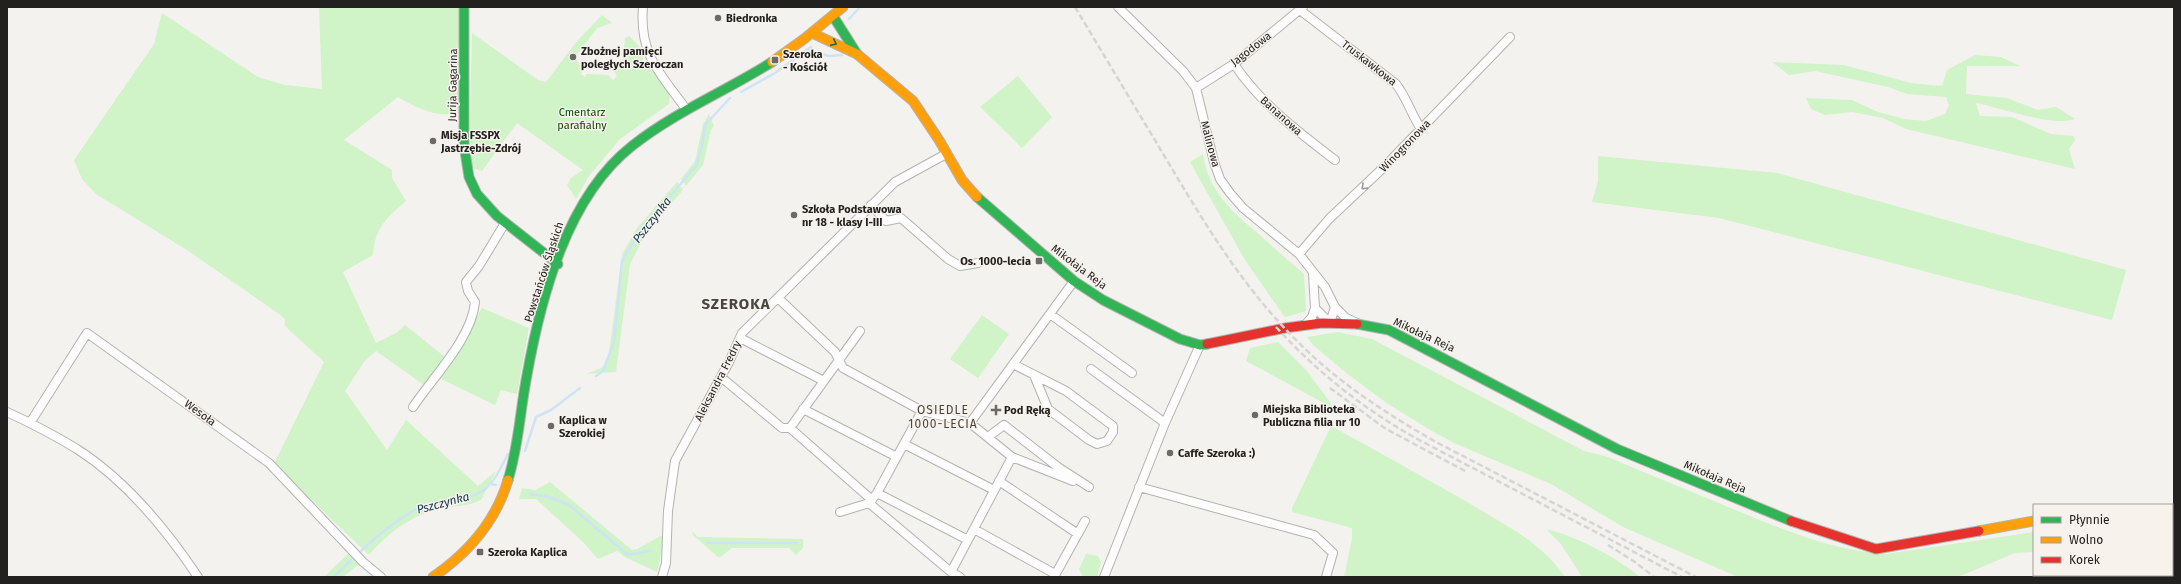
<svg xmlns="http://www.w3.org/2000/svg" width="2181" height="584" font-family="'Fira Sans',sans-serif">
<rect width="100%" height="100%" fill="#f4f2ef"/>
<path fill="#d0f3c8" d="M319 7H459V113C437 118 416 108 398 97L344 140 392 170V178L406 201C386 219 375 227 373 255L343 272 376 343 396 333 405 325 445 357 424 385 376 351 364 362 345 391 387 450 406 420 478 486 496 471 481 500C469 506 455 506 442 508 412 515 389 532 369 555L274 464 324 362 285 326V319L279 314 187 250 96 194 82 179 74 160 154 44 162 13 258 77 285 85 322 89Z
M602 15 612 23 597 28 575 58 583 70 581 74 585 77 587 74 608 75 613 80 617 76 614 71 623 58 625 38 629 36 639 46 644 61 670 95 669 104 620 139 589 176 576 199 567 185 571 178 583 170 517 123 482 171 472 168 469 153 472 33 538 80 546 82 577 41Z
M1975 55 2001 57 2020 66H1967L1966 94 2007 98 2038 110 2056 107 2075 119C2052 127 2001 108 1976 103L1980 116 2012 117 2051 134 2073 136 2075 140 2069 149 2075 169 1906 129 1883 118 1852 112 1825 115 1811 109 1806 98 1852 100 1878 112 1904 119 1926 121 1945 114 1949 105 1946 97 1907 94 1888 87 1815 71 1789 75 1772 62 1844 65 1911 83 1942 86 1947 70Z
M1018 76 1052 117 1022 148 980 107Z
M709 114 714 126 711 130 703 165 686 186 681 179 695 161 703 124Z
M1203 154C1208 191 1233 213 1260 235 1274 248 1289 261 1304 274L1306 311 1286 317 1284 316 1245 260 1190 162Z
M1598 156 1777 173 2126 270 2112 320 1719 218 1592 202 1598 181Z
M677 182 683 190 646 233 630 264 616 372 586 374 603 367 609 353 622 254 637 228Z
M482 308 529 328 517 394 501 390 495 405 439 378Z
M982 315 1009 334 978 378 950 359Z
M1338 332 1372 339 1584 451 1605 456C1644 472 1682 488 1721 504 1774 526 1828 550 1886 554L2034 532V552L2015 553 1958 577H1738L1623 527 1551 484 1454 443 1432 431 1388 404 1345 372 1313 345 1307 337Z
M1278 342 1307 371 1335 409 1246 361 1250 348Z
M1331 426C1377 451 1422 476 1467 502 1504 525 1540 540 1565 577H1344L1352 539V528L1292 512V508Z
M550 482 632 550 637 549 666 533 657 572 625 557 617 551 598 559 582 541 536 499H519L522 488 535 490Z
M1546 529C1576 536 1616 557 1640 577H1582L1561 544Z
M692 531 698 537 803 539V548L796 555 789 548H732L719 558 693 535Z
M349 553 359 564 343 577H324Z
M1086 554 1098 556 1101 562 1097 577H1083L1079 569Z"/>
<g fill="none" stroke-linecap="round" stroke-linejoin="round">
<path stroke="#cee4f5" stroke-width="2.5" d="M849 19 860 7
M806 50 829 56 842 55
M741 92 775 73 811 47
M596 376 603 371 614 342 622 261 640 231 696 166 702 146 705 125 730 98
M525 451 536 417 551 410 580 388
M491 484 496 485
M530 494 549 497 569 505 628 555 650 551
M708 543H797
M334 577C358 553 382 530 411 512 435 498 473 506 491 483 498 475 503 463 508 454"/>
<g stroke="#b4b3b0" stroke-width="10">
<path id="street" d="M643 7C639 55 660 73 686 109
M1118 7 1183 71 1196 88 1214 162 1220 179 1230 193 1243 208 1299 254 1325 287 1335 307 1330 323 1315 308 1313 274
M1300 10 1396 84C1407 98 1411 114 1421 129
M1234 64C1261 104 1297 131 1335 160
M1196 88 1234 64 1303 7
M871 205 886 221 901 218 948 259 960 266 978 263
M1299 254 1329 219 1383 168 1510 37
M778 298 835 352 843 368 922 411
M1335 307 1346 318 1357 323
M1050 314 1132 373
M1305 325 1312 317 1315 308
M740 338 824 381
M1013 364 1066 391 1113 426V432L1107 441 1097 444 1089 440 1048 409 1034 375
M1091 369 1165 423
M721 377 782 428H790L872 500
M413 407C433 377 472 338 475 302L468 291 466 282 479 266 505 223
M803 409 897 457
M7 412C31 423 54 435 77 449 127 481 166 529 198 577
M30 423 87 333 269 463 363 562 381 577
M790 428 860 331
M988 437 1004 425 1058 467 1089 487
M904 444 994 490
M1012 457 1073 481
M999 481 1078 534
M1139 487 1314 535 1333 553 1326 577
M877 493 968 540
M869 503 951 572 1012 457 970 423
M840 512 869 503 877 493 922 411 970 423 1074 281
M974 529 1055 574
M951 572 960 577
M662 577 666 563 668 511 675 461 729 362 742 333 895 182 946 154
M1054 577 1085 521
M1104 577 1165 423 1200 345"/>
</g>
<g stroke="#b4b3b0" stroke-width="11">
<path id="fast" d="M464 7V145L469 177 477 194 497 216 558 264
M833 16 857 54
M977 197 1074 281 1103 300 1180 339 1200 345 1207 344
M1357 324 1389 330 1617 449 1791 521
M508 480C519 445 520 410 527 375 541 297 567 197 632 146 675 112 726 91 772 62
M2172 517H2174"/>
</g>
<g stroke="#b4b3b0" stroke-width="11">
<path id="slow" d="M812 33 857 54 913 101 939 140 962 180 977 197
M772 62 804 39 843 7
M1979 531 2034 521
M433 577C468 553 496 521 508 480"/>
</g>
<g stroke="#b4b3b0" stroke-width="11">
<path id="jam" d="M1207 344 1285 328 1322 323 1357 324
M1791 521 1876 549 1979 531"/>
</g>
<use href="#street" stroke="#fdfdfd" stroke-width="8"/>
<use href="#fast" stroke="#30b455" stroke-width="9"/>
<use href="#slow" stroke="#ff9f0a" stroke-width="9"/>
<use href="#jam" stroke="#e5322d" stroke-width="9"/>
<path stroke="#d5d5d4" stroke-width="2.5" stroke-dasharray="6 3" stroke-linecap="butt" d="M1075 7C1105 57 1135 107 1165 157 1205 224 1243 288 1299 343 1339 383 1387 414 1436 442L1696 577
M1276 327C1318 373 1366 411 1421 441L1682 577
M1330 388 1386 429 1467 472
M1608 545 1635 562 1654 577"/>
</g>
<defs><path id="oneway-chevron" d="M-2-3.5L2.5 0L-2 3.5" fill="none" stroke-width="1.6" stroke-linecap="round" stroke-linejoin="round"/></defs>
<use stroke="#296337" href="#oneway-chevron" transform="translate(834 43) rotate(25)"/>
<use stroke="#9b9a99" href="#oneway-chevron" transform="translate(1364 187) rotate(136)"/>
<g fill="#6c6a68" stroke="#f7f2ec" stroke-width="1.5">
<circle cx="718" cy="18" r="4"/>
<circle cx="573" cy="57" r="4"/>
<rect x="771" y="56" width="8" height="8" rx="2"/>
<circle cx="433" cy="141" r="4"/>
<circle cx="794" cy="215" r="4"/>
<rect x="1035" y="257" width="8" height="8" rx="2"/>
<path d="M994 404h4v4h4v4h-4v4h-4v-4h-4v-4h4z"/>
<circle cx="1255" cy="415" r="4"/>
<circle cx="551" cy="426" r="4"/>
<circle cx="1170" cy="453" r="4"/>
<rect x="476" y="548" width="8" height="8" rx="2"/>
</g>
<g text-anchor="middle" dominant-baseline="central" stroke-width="3" stroke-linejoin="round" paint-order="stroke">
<g font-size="11" font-weight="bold" fill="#23211f" stroke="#f7f2ec" text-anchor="start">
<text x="726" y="18">Biedronka</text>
<text x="581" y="51">Zbożnej pamięci<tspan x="581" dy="13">poległych Szeroczan</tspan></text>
<text x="783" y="54">Szeroka<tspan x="783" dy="13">- Kościół</tspan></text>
<text x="441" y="135">Misja FSSPX<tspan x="441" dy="13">Jastrzębie-Zdrój</tspan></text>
<text x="802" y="209">Szkoła Podstawowa<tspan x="802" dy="13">nr 18 - klasy I-III</tspan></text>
<text x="1031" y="261" text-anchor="end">Os. 1000-lecia</text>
<text x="1263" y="409">Miejska Biblioteka<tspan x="1263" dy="13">Publiczna filia nr 10</tspan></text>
<text x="1004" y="410">Pod Ręką</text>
<text x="559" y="420">Kaplica w<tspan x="559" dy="13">Szerokiej</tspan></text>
<text x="1178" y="453">Caffe Szeroka :)</text>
<text x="488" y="552">Szeroka Kaplica</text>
</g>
<g font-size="11" fill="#23211f" stroke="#f7f2ec">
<text transform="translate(1251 49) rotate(-38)">Jagodowa</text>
<text transform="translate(1369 63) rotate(38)">Truskawkowa</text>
<text transform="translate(453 85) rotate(-89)">Jurija Gagarina</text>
<text transform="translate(1281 116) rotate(42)">Bananowa</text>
<text transform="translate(1210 144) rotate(75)">Malinowa</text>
<text transform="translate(1405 146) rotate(-46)">Winogronowa</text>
<text transform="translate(1079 267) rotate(37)">Mikołaja Reja</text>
<text transform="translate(544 272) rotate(-72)">Powstańców Śląskich</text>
<text transform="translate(1424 335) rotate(25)">Mikołaja Reja</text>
<text transform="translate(718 381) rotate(-63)">Aleksandra Fredry</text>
<text transform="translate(200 413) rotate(36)">Wesoła</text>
<text transform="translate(1715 477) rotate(23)">Mikołaja Reja</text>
</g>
<g font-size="11" fill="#084d00" stroke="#f7f2ec">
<text x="582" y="112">Cmentarz<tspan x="582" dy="13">parafialny</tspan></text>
</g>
<g font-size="12" font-style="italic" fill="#103750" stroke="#f7f2ec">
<text transform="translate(652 220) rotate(-52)">Pszczynka</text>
<text transform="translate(443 503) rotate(-15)">Pszczynka</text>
</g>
<g font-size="12" letter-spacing="1" fill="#48443f" stroke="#f7f2ec">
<text x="943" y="410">OSIEDLE<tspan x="943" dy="14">1000-LECIA</tspan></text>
</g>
<g font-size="15" font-weight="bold" letter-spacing="1" fill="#48443f" stroke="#f7f2ec">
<text x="736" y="304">SZEROKA</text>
</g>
</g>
<rect width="2181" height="584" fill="none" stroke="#23211f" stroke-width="16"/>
<rect x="2033" y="504" width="140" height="72" fill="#f7f2ec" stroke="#a29e9a"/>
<rect x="2041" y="517" width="20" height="6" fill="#30b455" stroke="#a29e9a"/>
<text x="2069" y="524" font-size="12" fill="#23211f">Płynnie</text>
<rect x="2041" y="537" width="20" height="6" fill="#ff9f0a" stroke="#a29e9a"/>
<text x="2069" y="544" font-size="12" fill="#23211f">Wolno</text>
<rect x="2041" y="557" width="20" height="6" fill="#e5322d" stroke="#a29e9a"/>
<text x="2069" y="564" font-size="12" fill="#23211f">Korek</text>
</svg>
